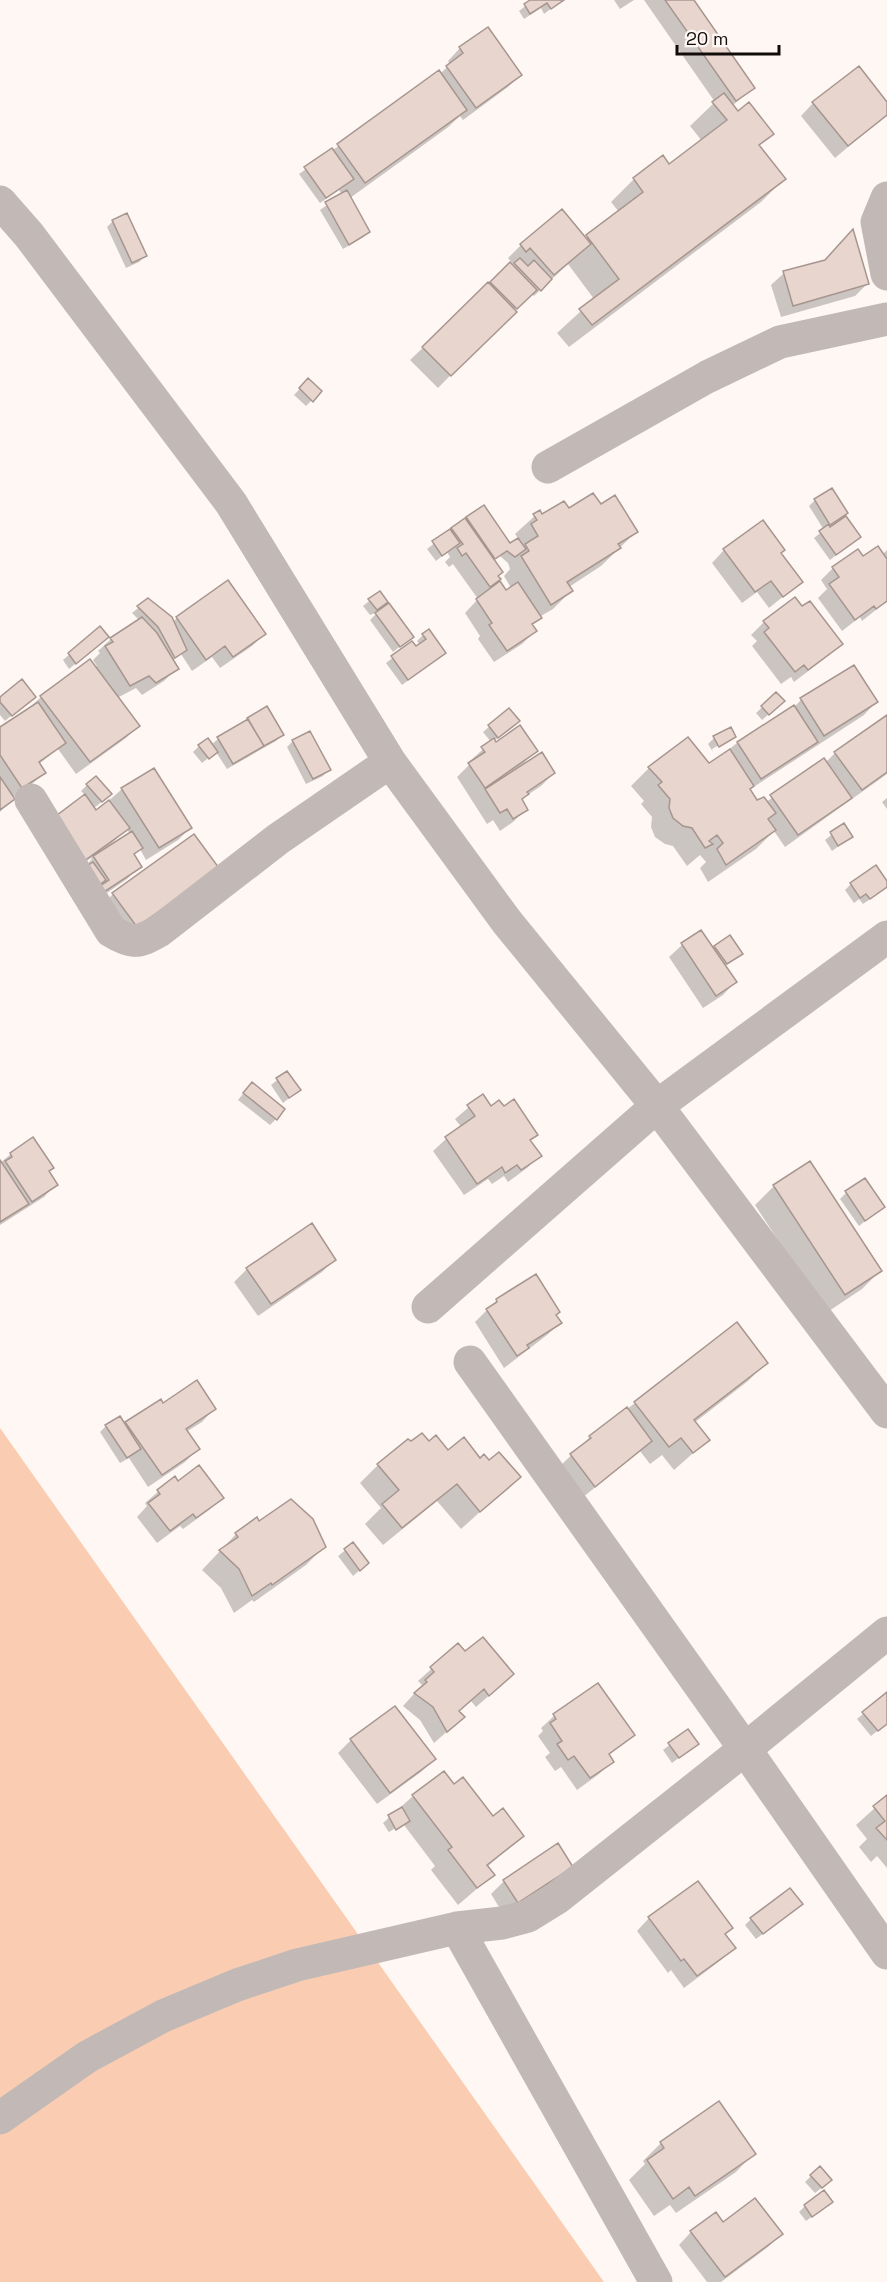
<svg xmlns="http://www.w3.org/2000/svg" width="887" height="2282" font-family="'Space Grotesk',sans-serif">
<rect width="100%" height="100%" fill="#fef7f3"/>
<path fill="#facdb3" d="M0 1428 604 2282H0Z"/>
<path fill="#0003" fill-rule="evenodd" d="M533 0H562L544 14 541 8 524 19 519 11Z
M614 0H634L620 9Z
M644 0H692L753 88 732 106 738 113 772 134 759 146 784 179 761 202 569 347 557 333 594 299 568 264 534 296 531 293 438 388 410 360 510 265 515 270 517 269 508 258 521 245 585 239 619 212 611 202 634 179 669 166 702 141 690 126 715 102Z
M460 48 520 75 508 87 463 120 460 116 447 128 350 198 369 232 362 238 343 249 320 210 342 194 339 190 320 203 299 174 440 74 450 64 448 61Z
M813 103 887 104V114L835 158 801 116Z
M113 221 145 256 139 262 126 268 107 227Z
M784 273 867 284 855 296 781 317 771 285Z
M308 380 320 392 306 406 294 395Z
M815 500 846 513 838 521 859 537 830 560 814 538 824 530 809 506Z
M600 506 636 532 601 566 569 587 571 591 553 609 541 616 531 626 535 631 522 644 494 662 478 639 480 636 465 613 478 599 453 564 449 567 445 562 450 557 447 552 436 561 427 549 467 518 510 545 518 538 515 534 539 512 542 516 569 510ZM500 556 508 563 510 569 504 576 511 588 506 592 497 576 493 560Z
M724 550 780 554 801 582 769 608 757 592 742 603 712 563Z
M887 550V601L862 621 860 617 842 631 818 598 827 589 821 580 833 568 863 558 882 555Z
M379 593 412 637 393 652 370 620 378 612 370 615 363 606Z
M794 599 841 644 828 656 794 682 791 677 781 684 752 646 757 641 751 635 764 622Z
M148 600 173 622 177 618 264 634 252 646 220 668 212 657 192 671 181 654 172 661 177 668 164 681 142 695 136 688 117 698 138 726 126 738 76 774 58 749 39 764 44 773 31 785 12 798 0 812V729L28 709 41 697 97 666 93 660 100 653 98 651 111 639 140 621 132 613Z
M100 628 101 643 69 669 63 660Z
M423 635 438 658 402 685 386 663 412 643 416 648 420 645 417 641Z
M776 694 777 707 762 720 756 713Z
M34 697 5 721 0 715V699Z
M801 700 876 702 864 715 749 790 757 802H766L825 763 835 753 887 717V774L785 847 774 831 756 849 708 882 700 868 706 862 700 855 687 866 673 846 665 844 655 837 651 827 652 817 641 804 644 801 631 786 649 768 708 766 737 743 793 708Z
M509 710 512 727 494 741 496 744 536 750 520 767 554 773 541 786 520 800 526 809 513 822 500 831 493 820 487 824 457 777 471 763 470 761 491 742 483 732Z
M243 724 282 735 276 741 227 769 216 752 202 763 193 752 199 746 211 745 218 739Z
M734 736 730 741V739L712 749 713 752 708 744 714 738Z
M293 741 329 769 323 776 306 784 287 747Z
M87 785 104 800 94 808 96 812 122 789 190 828 178 840 146 860 140 849 133 856 140 866 127 879 91 904 82 869 92 859 91 858 70 873 86 796 81 791ZM127 829 130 834 112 845 111 844Z
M887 798V809L882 802Z
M844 825 851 837 832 851 825 840Z
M217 868 124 939 101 906 113 894Z
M887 883 882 891 863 904 859 899 854 903 845 890 851 884Z
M701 932 713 950 715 947 741 954 725 966 735 982 723 995 703 1008 669 957 682 945Z
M286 1073 299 1090 283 1103 271 1085Z
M246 1090 276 1119 270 1125 238 1100Z
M482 1096 491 1108 536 1134 530 1141 540 1156 527 1168 508 1182 504 1176 492 1184 488 1179 464 1195 433 1151 446 1139 462 1128 455 1119Z
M11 1154 48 1172 56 1184 44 1197 0 1225V1163Z
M809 1163 880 1271 862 1289 826 1313 755 1205 774 1186Z
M846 1193 883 1207 859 1226 840 1199Z
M311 1226 334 1260 322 1272 258 1316 234 1282 247 1269Z
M497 1300 555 1315 560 1323 547 1335 504 1368 475 1322Z
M766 1363 748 1381 694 1423 708 1440 674 1470 662 1455 650 1464 640 1451 582 1498 558 1468 590 1437 635 1403Z
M163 1405 214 1409 202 1422 186 1432 198 1449 185 1462 148 1487 129 1458 120 1463 100 1432 106 1426H124Z
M428 1443 448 1452 489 1462 519 1477 461 1529 437 1501 383 1545 365 1524 381 1508 360 1483 378 1465 411 1444Z
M174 1478 177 1483 222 1497 209 1510 183 1529 180 1526 157 1543 137 1517 147 1506 145 1503Z
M256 1520 259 1523 324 1547 306 1565 254 1602 252 1600 234 1613 221 1588 202 1570 236 1534Z
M353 1544 361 1569 353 1576 338 1556Z
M458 1645 500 1686 476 1707 471 1701 458 1712 450 1729 434 1743 420 1720 403 1706 422 1685 418 1681Z
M598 1685 633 1735 608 1756 612 1762 599 1774 577 1790 561 1767 555 1771 545 1757 550 1753 538 1736 543 1731 541 1728 554 1716Z
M887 1694V1723L871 1736 857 1719Z
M395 1708 434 1759 421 1772 377 1804 338 1753 351 1740Z
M688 1731 697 1744 672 1763 663 1750Z
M454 1786 493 1818 522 1836 487 1867 493 1875 458 1905 431 1870 435 1866 404 1825 402 1824 389 1832 390 1834 383 1823 413 1796Z
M887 1797V1868L877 1856 871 1862 859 1847 867 1839 856 1825Z
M558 1845 559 1879 504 1915 491 1894 504 1881Z
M795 1910 756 1939 745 1925 751 1919Z
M649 1918 724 1935 734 1948 721 1960 684 1988 671 1970 668 1973 637 1931Z
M661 2143 754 2153 736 2172 676 2213 670 2205 654 2216 629 2180 645 2164 643 2161Z
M811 2176 824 2186 815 2193 805 2182Z
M805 2206 825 2207 806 2221 799 2212Z
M723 2224 781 2234 768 2247 721 2282H707L679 2245 691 2232Z"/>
<path fill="#e8d5ce" stroke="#a7958f" stroke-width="1.5" d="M530 0H564L551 9 547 3 530 14 524 4Z
M665 0H694L755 88 736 101Z
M488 27 522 75 476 108 446 66 463 53 459 47Z
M859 66 887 102V115L848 146 812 102Z
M439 70 467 110 365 183 337 144Z
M724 93 738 111 749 102 774 134 759 145 786 179 592 325 579 309 619 279 586 235 643 192 633 178 663 155 669 164 727 120 712 102Z
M332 148 354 179 326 198 304 167Z
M347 190 370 232 349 245 325 202Z
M562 209 591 244 554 275 530 248 526 252 520 244Z
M127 213 147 256 132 263 112 220Z
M853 229 869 284 793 306 783 271 825 260Z
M520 258 528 266 534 260 552 279 541 291 514 263Z
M510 262 537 290 517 309 490 282Z
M488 282 517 312 451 376 422 347Z
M308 378 322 391 313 402 299 388Z
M832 488 848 513 830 525 814 499Z
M593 493 601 504 615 495 638 532 618 544 621 548 567 582 573 591 551 605 521 556 529 551 525 544 538 536 531 524 537 520 533 514 540 510 542 514 564 501 569 508Z
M484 505 510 543 518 538 526 549 515 557 507 551 495 559 466 517Z
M846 516 861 537 836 555 819 531 829 524 830 527Z
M465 518 503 572 498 576 501 579 490 587 466 553 462 556 457 548 463 544 451 528Z
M763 520 785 550 781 553 803 582 783 597 771 581 755 592 723 549Z
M450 529 460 543 442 556 432 541Z
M878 546 887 559V601L876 609 874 606 855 620 829 584 839 577 832 567 858 549 863 556Z
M228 580 266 634 233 657 225 646 206 660 176 617Z
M500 581 506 590 518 582 542 618 532 624 537 631 507 651 489 625 492 623 476 599Z
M380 591 388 602 377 610 368 599Z
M795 597 802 606 810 601 843 644 808 670 804 665 795 672 764 632 769 628 763 621Z
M148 598 172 617 187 650 175 658 158 627 137 606Z
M389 603 414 637 400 647 375 613Z
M142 617 157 633 179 669 156 683 149 676 130 686 105 646 113 642 110 638Z
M100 626 109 637 76 664 68 653Z
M429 629 446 653 408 680 391 656 412 641 416 646 426 639 422 634Z
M90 659 140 726 90 762 40 696Z
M854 665 878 702 824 736 800 698Z
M22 679 36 697 12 716 0 702V697Z
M776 692 785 701 769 715 761 706Z
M38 702 66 743 39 762 46 773 22 788 0 755V727Z
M794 705 818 742 761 779 737 742Z
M267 706 284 735 264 746 247 718Z
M509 708 520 721 498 738 488 725Z
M887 715V772L862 790 834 752Z
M248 719 264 746 233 764 217 737Z
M520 725 538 751 485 788 468 763 485 752 481 747 494 738 496 742Z
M731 727 736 737 719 747 713 736Z
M310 731 331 770 313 779 292 740Z
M688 737 709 763 730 749 754 786 750 789 757 800 764 797 776 813 768 819 776 830 726 865 717 849 723 843 717 835 709 841 713 844 705 848 692 828 683 826 673 818 669 808 670 799 658 785 662 782 648 767Z
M208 738 218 752 209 759 198 745Z
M542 752 555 773 527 792 529 794 522 799 528 810 513 819 507 809 500 813 485 789Z
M824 758 852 798 798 835 770 795Z
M154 768 192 828 159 848 121 788Z
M96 776 112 794 102 802 86 784Z
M0 777 15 799 0 810Z
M85 794 96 810 109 800 130 828 84 861 52 819Z
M844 823 853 837 838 846 830 832Z
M132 831 143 848 134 854 142 867 104 892 100 886 109 880 93 856Z
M194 834 219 868 137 927 112 893Z
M93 862 106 880 99 885 86 867Z
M876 865 887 881V887L870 899 866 894 860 898 850 883Z
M701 930 737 982 716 996 681 943Z
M730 935 743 954 727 964 714 946Z
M287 1071 301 1090 289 1098 276 1078Z
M252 1082 285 1109 277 1120 243 1093Z
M483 1094 491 1106 499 1100 504 1106 514 1099 538 1135 530 1140 542 1156 521 1170 517 1165 505 1173 502 1167 477 1184 445 1137 475 1116 467 1105Z
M33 1137 54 1168 49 1171 58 1185 32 1202 5 1161 12 1157 10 1153Z
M0 1160 29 1204 0 1222Z
M810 1161 882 1271 845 1295 773 1185Z
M865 1178 885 1207 865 1221 845 1191Z
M312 1223 336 1260 271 1304 246 1268Z
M536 1274 560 1312 556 1315 562 1323 527 1345 529 1348 517 1356 486 1309 497 1302 496 1299Z
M737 1322 768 1363 694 1420 710 1440 693 1453 681 1438 669 1447 634 1402Z
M197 1380 216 1409 186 1429 200 1449 162 1475 125 1422 161 1399 163 1403Z
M627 1407 652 1441 595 1487 570 1454 591 1438 589 1436Z
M120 1416 141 1449 127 1458 105 1425Z
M422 1433 429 1441 436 1435 448 1450 464 1437 480 1458 484 1454 489 1460 499 1452 521 1477 480 1512 457 1484 402 1528 382 1504 399 1490 377 1464 408 1439 411 1441Z
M199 1465 224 1498 196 1518 193 1514 170 1531 148 1503 160 1494 157 1490 175 1476 178 1481Z
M291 1499 313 1519 326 1547 272 1585 271 1583 252 1596 239 1569 219 1550 238 1537 235 1533 257 1517 259 1521Z
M353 1542 369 1563 360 1571 344 1549Z
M483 1637 514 1674 489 1696 484 1689 459 1711 465 1717 447 1732 433 1707 414 1693 427 1682 425 1680 434 1672 430 1667 458 1643 465 1651Z
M598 1683 635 1735 609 1754 614 1762 590 1778 574 1756 568 1760 557 1744 562 1741 550 1723 556 1719 553 1714Z
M887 1692V1724L878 1731 862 1712Z
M395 1706 436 1759 390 1793 350 1739Z
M688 1729 699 1744 679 1758 668 1743Z
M444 1771 454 1784 463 1777 493 1816 503 1808 524 1836 487 1865 495 1875 477 1888 448 1850 452 1847 412 1795Z
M887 1795V1840L876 1828 885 1821 873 1806Z
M402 1807 410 1821 396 1830 388 1815Z
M558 1843 573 1867 518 1903 503 1880Z
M698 1881 733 1928 725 1934 736 1948 697 1976 684 1959 681 1961 648 1917Z
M790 1888 803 1904 763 1934 750 1918Z
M719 2101 756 2154 695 2196 689 2187 673 2199 647 2160 664 2148 660 2142Z
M820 2166 832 2180 822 2188 810 2175Z
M824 2190 833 2202 812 2217 804 2205Z
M755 2198 783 2234 725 2277 690 2231 716 2212 723 2222Z"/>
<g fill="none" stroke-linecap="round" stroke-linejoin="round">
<path stroke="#c2b9b6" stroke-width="33" d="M887 198 877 222 887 274
M0 202 29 235 231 503 390 762 507 922 657 1106 887 1412
M548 467 707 377 780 342 887 319
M31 800 111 931C132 944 138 943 159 931L278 839 390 762
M428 1307 657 1106 887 937
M470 1362 745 1749 887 1953
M457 1928 656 2282
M0 2118 87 2057 163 2016 237 1985 297 1965 457 1928 502 1923 528 1916 557 1898 745 1749 887 1633"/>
</g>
<path d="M677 45v9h102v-9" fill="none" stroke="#110c09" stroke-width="3"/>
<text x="686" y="45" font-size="18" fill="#110c09" stroke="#fef7f3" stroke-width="4.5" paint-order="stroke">20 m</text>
</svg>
